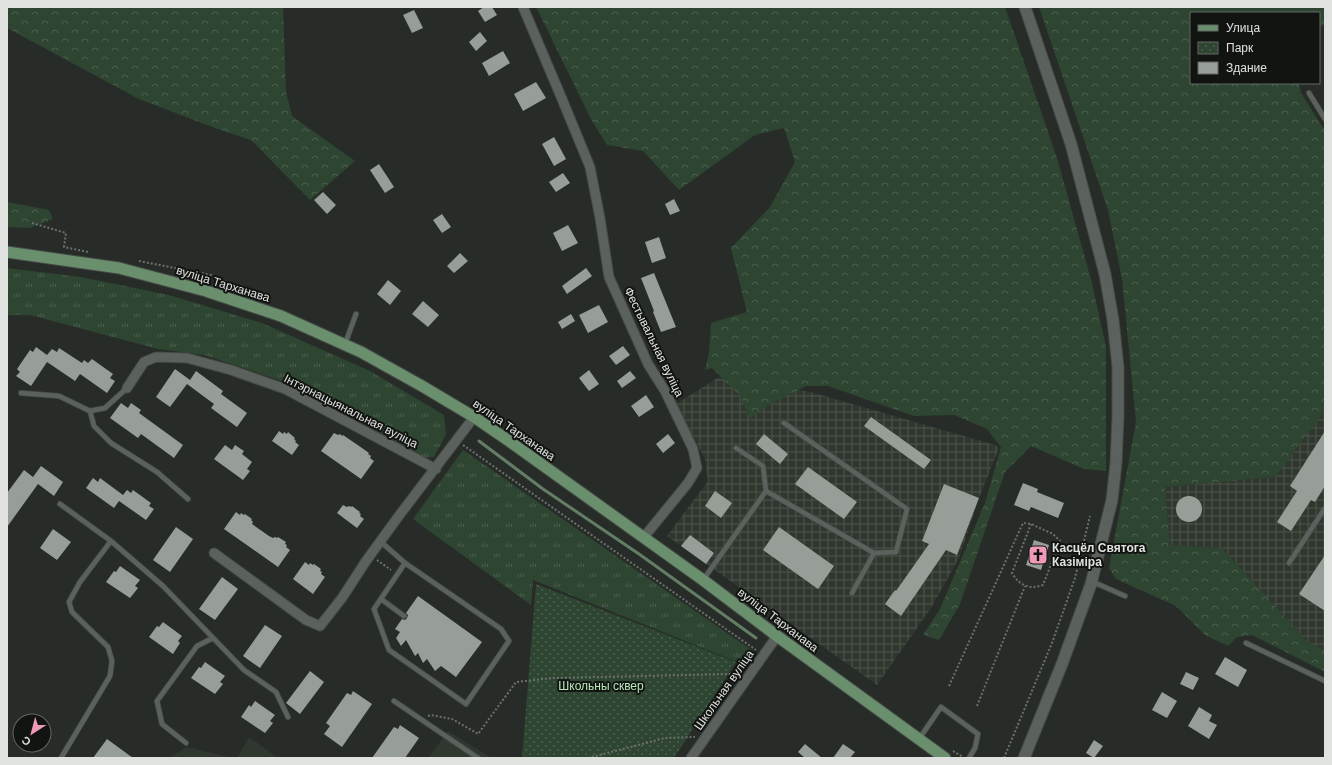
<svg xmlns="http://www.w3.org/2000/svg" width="1332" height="765" font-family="Arial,sans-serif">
<defs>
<pattern id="industrial-grid" width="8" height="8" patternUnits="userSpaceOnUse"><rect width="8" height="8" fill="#2f372f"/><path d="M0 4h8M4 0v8" fill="none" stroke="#4d544d"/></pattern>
<pattern id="grass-tufts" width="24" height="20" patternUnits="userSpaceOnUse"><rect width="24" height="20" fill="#2e4531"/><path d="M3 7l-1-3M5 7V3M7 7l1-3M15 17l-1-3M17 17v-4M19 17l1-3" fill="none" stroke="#4c604e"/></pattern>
<pattern id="forest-crowns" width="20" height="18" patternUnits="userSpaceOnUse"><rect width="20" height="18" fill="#2e4531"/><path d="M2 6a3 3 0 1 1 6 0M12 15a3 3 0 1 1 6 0" fill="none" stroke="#4c604e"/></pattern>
<pattern id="park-dots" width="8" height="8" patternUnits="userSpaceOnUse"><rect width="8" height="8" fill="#2e4531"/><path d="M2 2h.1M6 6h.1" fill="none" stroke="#4c604e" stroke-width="1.8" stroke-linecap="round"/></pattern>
</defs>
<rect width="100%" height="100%" fill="#272c28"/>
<path fill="#2f372f" d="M448 731 492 758H428Z
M249 737 278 758H237Z
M187 747 233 758H168Z"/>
<path fill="url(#industrial-grid)" d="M724 374 814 393 995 445 999 448 979 498 959 558 931 608 877 685 667 536 708 481 705 459 676 404Z
M1325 410V651L1307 641 1222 548 1170 545 1165 487 1275 477Z"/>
<path fill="url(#grass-tufts)" d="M7 268 81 277 169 295 262 323 370 371 444 415 446 434 434 457 424 458 291 384 204 355 158 349 30 315H7Z
M463 450 753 651 745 665 533 580 531 605 413 519Z"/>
<path fill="url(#forest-crowns)" d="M7 7H283L286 92 292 116 355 161 310 200 251 140 215 128 139 99 7 28Z
M536 7H1005L1057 158 1092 283 1106 347V471L1084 469 1031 446 1005 472 960 604 939 640 923 635 940 609 985 503 1001 447 987 429 954 415 914 416 828 386H806L763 408 750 419 740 396 712 368 705 370 709 352 711 323 747 312 731 248 770 207 795 162 784 128 755 135 679 190 643 151 607 145 592 121Z
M1039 7H1325V24L1319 28V13H1191V83H1299L1301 93 1325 131V410L1275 477 1165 487 1170 545 1222 548 1307 641 1325 651V672L1252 635 1237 637 1228 646 1205 635 1176 606 1116 579 1109 568 1136 422 1122 279 1108 210Z
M7 202 49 210 53 219 30 228 7 227Z"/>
<path fill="url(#park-dots)" d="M536 584 736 662 674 758H522Z"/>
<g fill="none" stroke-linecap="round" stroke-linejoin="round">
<path stroke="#647e66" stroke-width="3" d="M479 441 543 489 639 554 756 638"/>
</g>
<path fill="#979d97" d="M484 7H492L497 15 485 22 478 11Z
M414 10 423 28 412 33 403 15Z
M480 32 487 41 476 51 469 42Z
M503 51 510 63 489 76 482 63Z
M536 82 546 98 523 111 514 94Z
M554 137 566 159 554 166 542 144Z
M379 164 394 187 385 193 370 170Z
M563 173 570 183 556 192 549 182Z
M323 192 336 205 327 214 314 200Z
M674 199 680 211 670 215 665 204Z
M442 214 451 227 442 233 433 220Z
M568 225 578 243 562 251 553 233Z
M659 237 666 258 652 263 645 242Z
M460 253 468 261 454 273 447 266Z
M586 268 592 276 567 294 562 286Z
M654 273 676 327 661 332 653 312 654 311 641 278Z
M388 280 401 291 390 305 377 294Z
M423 301 439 315 428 327 412 314Z
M599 305 608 322 588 333 579 315Z
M571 314 575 321 562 329 558 322Z
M623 346 630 355 616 365 609 356Z
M36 347 47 355 52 349 57 352 59 348 82 363 84 360 88 363 92 359 113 374 110 378 115 381 107 393 80 374 75 381 47 362 31 386 16 376 20 372 17 369 30 350 33 352Z
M175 369 190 380 196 371 223 391 221 394 247 413 237 427 211 408 214 404 187 384 170 407 156 397Z
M589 370 599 384 589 391 579 378Z
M630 371 636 378 622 388 617 381Z
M646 395 654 407 639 417 631 406Z
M121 403 128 408 131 403 141 410 139 413 183 445 174 458 141 434 138 438 110 418Z
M871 417 931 460 924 469 864 426Z
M279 431 283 434 284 432 287 434 288 432 295 438 294 439 296 441 295 442 299 445 292 455 272 441Z
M1325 431V486L1315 502 1311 500 1291 531 1277 522 1297 491 1290 486Z
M334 433 338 435 340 434 342 436 343 435 362 448 369 453 368 454 371 456 370 458 374 461 361 479 321 451Z
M668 434 675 443 663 453 656 444Z
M764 434 788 454 780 464 756 444Z
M225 445 232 450 235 445 244 451 242 454 252 462 247 469 250 471 243 480 214 459Z
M41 466 63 482 54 496 38 484 7 527V493L24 470 33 477Z
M808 467 857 502 844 519 795 484Z
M93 478 98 482 100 478 123 495 127 490 131 493 133 490 151 503 149 506 154 509 146 520 119 501 114 508 86 488Z
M1023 483 1038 489 1037 492 1064 503 1058 518 1031 507 1029 511 1014 505Z
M944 484 979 498 957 555 946 550 901 616 885 604 895 590 896 591 929 544 922 541Z
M715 491 732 503 721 518 705 506Z
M1176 509a13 13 0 1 1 26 0a13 13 0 1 1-26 0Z
M343 505 347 507 349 506 351 507 352 506 360 512 359 513 361 514 360 516 364 519 357 528 337 513Z
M236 512 240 515 241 513 244 515 245 514 252 519 251 520 253 522 252 524 269 536 273 538 275 537 277 538 278 537 286 542 285 544 287 545 286 547 290 550 278 567 224 529Z
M176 527 193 539 170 572 153 560Z
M779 527 834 566 818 589 763 550Z
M53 529 71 542 57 560 40 548Z
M690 535 714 553 706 564 681 546Z
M1034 540 1049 545 1041 570 1026 565Z
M1325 555V611L1299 594Z
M305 562 309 565 310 563 313 565 314 564 321 569 320 571 322 572 321 574 325 577 313 594 293 579Z
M120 566 140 580 135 586 138 588 130 598 106 582 114 571 116 572Z
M222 577 238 589 215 620 199 609Z
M418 596 482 642 456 677 441 666 435 671 427 659 423 663 418 653 415 656 406 640 401 646 396 638 400 632 395 629 402 619 405 620 407 618 408 615 406 613Z
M163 622 182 636 178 641 180 643 173 654 149 637 157 626 159 627Z
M265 625 282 636 260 668 243 656Z
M1225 657 1247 670 1238 687 1215 674Z
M205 662 225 676 220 682 223 684 215 694 191 678 199 667 201 668Z
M310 671 324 682 300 714 286 703Z
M1186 672 1199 678 1193 690 1180 684Z
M353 691 372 704 342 747 324 734 330 726 326 723 347 693 351 695Z
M1162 692 1177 701 1167 718 1152 710Z
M255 701 275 715 270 721 273 723 265 733 241 717 249 705 251 707Z
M1199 707 1212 715 1209 721 1217 725 1209 739 1188 726Z
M400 725 419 738 405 758H372L394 727 398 729Z
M107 739 133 758H93Z
M1094 740 1103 746 1094 758 1086 753Z
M805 744 822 758H805L798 752Z
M843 744 855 752 850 758H833Z"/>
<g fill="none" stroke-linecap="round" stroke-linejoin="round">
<g stroke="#464a46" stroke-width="6">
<path id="service" d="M1309 93 1325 119
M345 344 356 314
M21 393 59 396 90 411 105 408 127 388
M90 411 94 426 111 443 157 472 188 499
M766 491 874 553 896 552 907 509 784 423
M60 504 111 541 163 586 244 670 276 692 288 717
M381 542 405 563 501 629 509 641 466 704 389 650 374 609 405 563
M1289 563 1325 508
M703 580 766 491 763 466 736 448
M1091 581 1125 596
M852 593 874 553
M381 599 404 616
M1246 643 1325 681
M394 701 478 758
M919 739 941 707 978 734 975 748 969 758
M186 743 162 724 157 701 197 646 213 638
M61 758 110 676 112 661 108 647 72 612 69 602 80 582 111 541"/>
</g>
<g stroke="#464a46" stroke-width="11">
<path id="minor" d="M523 7 562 99 590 167 600 218 609 277 648 364 665 391 693 449 697 468 688 483 644 537
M127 388 144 362 156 357 187 358 231 370 285 389 436 469
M214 553 306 620 320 626 342 598 366 561 398 517 474 417
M691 758 777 636"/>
</g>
<g stroke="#464a46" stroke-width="13">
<path id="tertiary" d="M1024 758 1062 664 1091 584 1112 500 1116 463 1118 417V367L1113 320 1105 274 1071 144 1025 7"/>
</g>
<g stroke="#464a46" stroke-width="13">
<path id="primary" d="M7 252 119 268 206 291 281 316 361 352 422 386 474 417 509 441 703 580 777 636 945 758"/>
</g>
<path stroke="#6d716e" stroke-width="2" stroke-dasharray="2 2" stroke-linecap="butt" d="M32 223 66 233 64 247 88 252
M139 261 211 275 267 299
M463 445 756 650
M377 560 391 570
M949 686 1023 523 1031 524 1053 534 1060 541 1043 585C1029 590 1019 585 1012 573L1031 524
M977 706 1025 586
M428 716 431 715 452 719 478 734 516 682 553 678 732 674 740 672
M953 751 963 757
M588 758 665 738 695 737
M1004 758 1052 643 1075 578 1090 516"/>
<use href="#service" stroke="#5b615c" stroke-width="4.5"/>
<use href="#minor" stroke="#5b615c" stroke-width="9"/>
<use href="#tertiary" stroke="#5b615c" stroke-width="11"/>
<use href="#primary" stroke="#698f6d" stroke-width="11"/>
</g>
<defs>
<g id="church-square" transform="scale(1)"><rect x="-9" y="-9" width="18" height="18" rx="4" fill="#ef9ab8" stroke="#121412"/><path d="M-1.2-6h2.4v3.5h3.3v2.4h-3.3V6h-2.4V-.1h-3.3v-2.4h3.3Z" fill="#111"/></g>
</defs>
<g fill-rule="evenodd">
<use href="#church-square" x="1038" y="555"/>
</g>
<g text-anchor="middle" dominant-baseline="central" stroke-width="4" stroke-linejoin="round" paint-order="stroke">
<g font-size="12" fill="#dfe2df" stroke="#121412">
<text transform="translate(223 284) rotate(17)">вуліца Тарханава</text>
<text transform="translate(654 342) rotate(64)">Фестывальная вуліца</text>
<text transform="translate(351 411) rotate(27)">Інтэрнацыянальная вуліца</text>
<text transform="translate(514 430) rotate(35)">вуліца Тарханава</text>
<text transform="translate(778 620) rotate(37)">вуліца Тарханава</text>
<text transform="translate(724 690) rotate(-55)">Школьная вуліца</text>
</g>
<g font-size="12" font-weight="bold" fill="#dfe2df" stroke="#121412" text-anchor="start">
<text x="1052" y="548">Касцёл Святога<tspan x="1052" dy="14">Казіміра</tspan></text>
</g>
<g font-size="12" fill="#b7e6ba" stroke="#121412">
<text x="601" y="686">Школьны сквер</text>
</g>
</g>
<rect width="1332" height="765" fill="none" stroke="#dfe2df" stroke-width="16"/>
<rect x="1190" y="12" width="130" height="72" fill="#121412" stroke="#646664"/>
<rect x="1198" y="25" width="20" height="6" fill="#698f6d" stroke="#646664"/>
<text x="1226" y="32" font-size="12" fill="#dfe2df">Улица</text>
<rect x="1198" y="42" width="20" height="12" fill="url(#park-dots)" stroke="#646664"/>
<text x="1226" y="52" font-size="12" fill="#dfe2df">Парк</text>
<rect x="1198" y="62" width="20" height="12" fill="#979d97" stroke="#646664"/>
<text x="1226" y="72" font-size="12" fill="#dfe2df">Здание</text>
<g transform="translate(32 733) rotate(216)"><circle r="19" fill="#121412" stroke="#646664"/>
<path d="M0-3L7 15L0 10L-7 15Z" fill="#ef9ab8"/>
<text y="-6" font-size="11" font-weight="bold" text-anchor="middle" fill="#dfe2df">С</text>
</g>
</svg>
